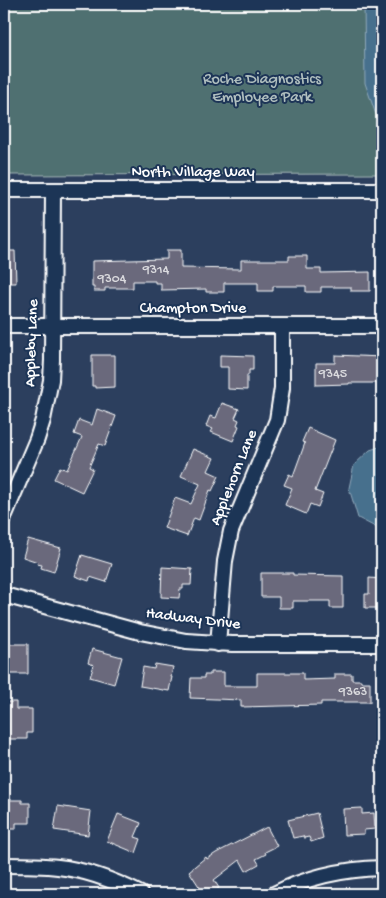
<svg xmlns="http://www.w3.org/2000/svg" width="386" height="898" font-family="'Gochi Hand',sans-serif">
<rect width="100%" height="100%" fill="#2c3f5e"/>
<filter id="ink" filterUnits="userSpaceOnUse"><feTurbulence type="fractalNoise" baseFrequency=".02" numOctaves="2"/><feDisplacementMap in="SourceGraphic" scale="10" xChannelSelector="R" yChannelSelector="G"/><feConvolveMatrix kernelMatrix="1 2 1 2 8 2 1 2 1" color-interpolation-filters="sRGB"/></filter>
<g filter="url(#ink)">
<path fill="#4f7071" stroke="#a7b8b8" d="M4 4H382V174L4 175Z"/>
<path fill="#46708d" stroke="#90a9bb" d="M364 4H382V123L375 112 365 83Z
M382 446V530H381L358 518 349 488 354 465 370 450Z"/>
<path fill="#6a697c" stroke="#fff" d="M167 250H181V268L241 269V260H289V256H307V269H321V273L370 272V291H351V287H321V292H306V286H273V291H258V283H224V292H206V289L161 290V283H155V281H133V288H105V291H94V287H92V261L167 259Z
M5 251H15L16 283H5V280H4Z
M92 355H115V387L95 388V386H92Z
M220 355 253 356V370H249V375H247V390L228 389V367H220Z
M335 355 382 357V383H349V384L316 385V363H335Z
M222 403 239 409 235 418 239 420 237 425 239 426 233 441 211 432 213 429 206 426 210 416 216 418Z
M97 409 116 416 105 446 99 444 89 467 93 469 82 492 54 479 60 467 67 470 82 437 74 434 79 420 92 425Z
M308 428 335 440 315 491 323 494 318 507 310 504 306 514 285 505 292 488 284 485 289 474 293 476 305 443 302 442Z
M193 449 214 458 208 471 219 476 212 491 210 490 199 520 194 518 187 536 164 528 175 498 191 504 200 484 181 476Z
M28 539 61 548 54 572 41 568 42 565 37 564 38 562 23 557Z
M82 555 112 564 106 582 90 577 89 581 75 576Z
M162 567 192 569 191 585H183V589H180L179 598 161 597Z
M261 573H293V575L343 576V608H330V601H293V608H279V597H261Z
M369 578 382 579V608H365V594H369Z
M4 644H28V674H4Z
M92 649 122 657 114 684 90 677 94 665 88 663Z
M155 664 173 667 171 677H172L169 691 140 686 143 667 154 669Z
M210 672H224V686H257V673H303V680L335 679V674H352V680H361V682H370V702H321V705L241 707V700L190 698 191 678H204V675H210Z
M4 702H16V709H32V733H27V739H8V722H4Z
M4 800H22V803H30V823H16V829H4Z
M58 806 91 811 88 835 54 830Z
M362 808V814L374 813 375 829 364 830V834L344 835 343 809Z
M317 813 323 838 311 842 309 837 304 838 303 836 293 838 288 820Z
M118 814 141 823 135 837 141 839 136 853 107 841Z
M267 827 277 846 265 852 266 854 256 859 259 864 246 871 240 860 214 880 219 888 211 894H204L189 871 206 857 207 859 216 853Z"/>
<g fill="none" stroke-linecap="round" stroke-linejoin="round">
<g stroke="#fff" stroke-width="18">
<path id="minor" d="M4 190H382
M4 326H382
M4 517 37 439 43 420 51 380 52 360 53 191
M4 595 140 632 186 641 232 644H382
M218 644 225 561 231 531 277 420 282 388V326
M4 865C22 865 40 865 58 867 88 870 115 881 141 894
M274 894C307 877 345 869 382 868"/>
</g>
<use href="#minor" stroke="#1d3557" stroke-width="14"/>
</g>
</g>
<g text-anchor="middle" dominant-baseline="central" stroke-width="4" stroke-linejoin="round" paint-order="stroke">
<g font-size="14" fill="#dadade">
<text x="156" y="270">9314</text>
<text x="112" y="279">9304</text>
<text x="333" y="374">9345</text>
<text x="353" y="692">9363</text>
</g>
<g font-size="16" fill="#b0bfbf" stroke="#1d3557">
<text x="262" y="80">Roche Diagnostics<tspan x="262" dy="18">Employee Park</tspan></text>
</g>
<g font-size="16" fill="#fff" stroke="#1d3557">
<text x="193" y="173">North Village Way</text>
<text x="193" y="309">Champton Drive</text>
<text transform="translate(33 343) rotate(-88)">Appleby Lane</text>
<text transform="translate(235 478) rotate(-68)">Applehorn Lane</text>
<text transform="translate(193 620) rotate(7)">Hadway Drive</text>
</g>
</g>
<rect width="386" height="898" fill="none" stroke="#1d3557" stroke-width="20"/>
<rect x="10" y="10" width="366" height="878" fill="none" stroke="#fff" stroke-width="2" filter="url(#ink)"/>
</svg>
